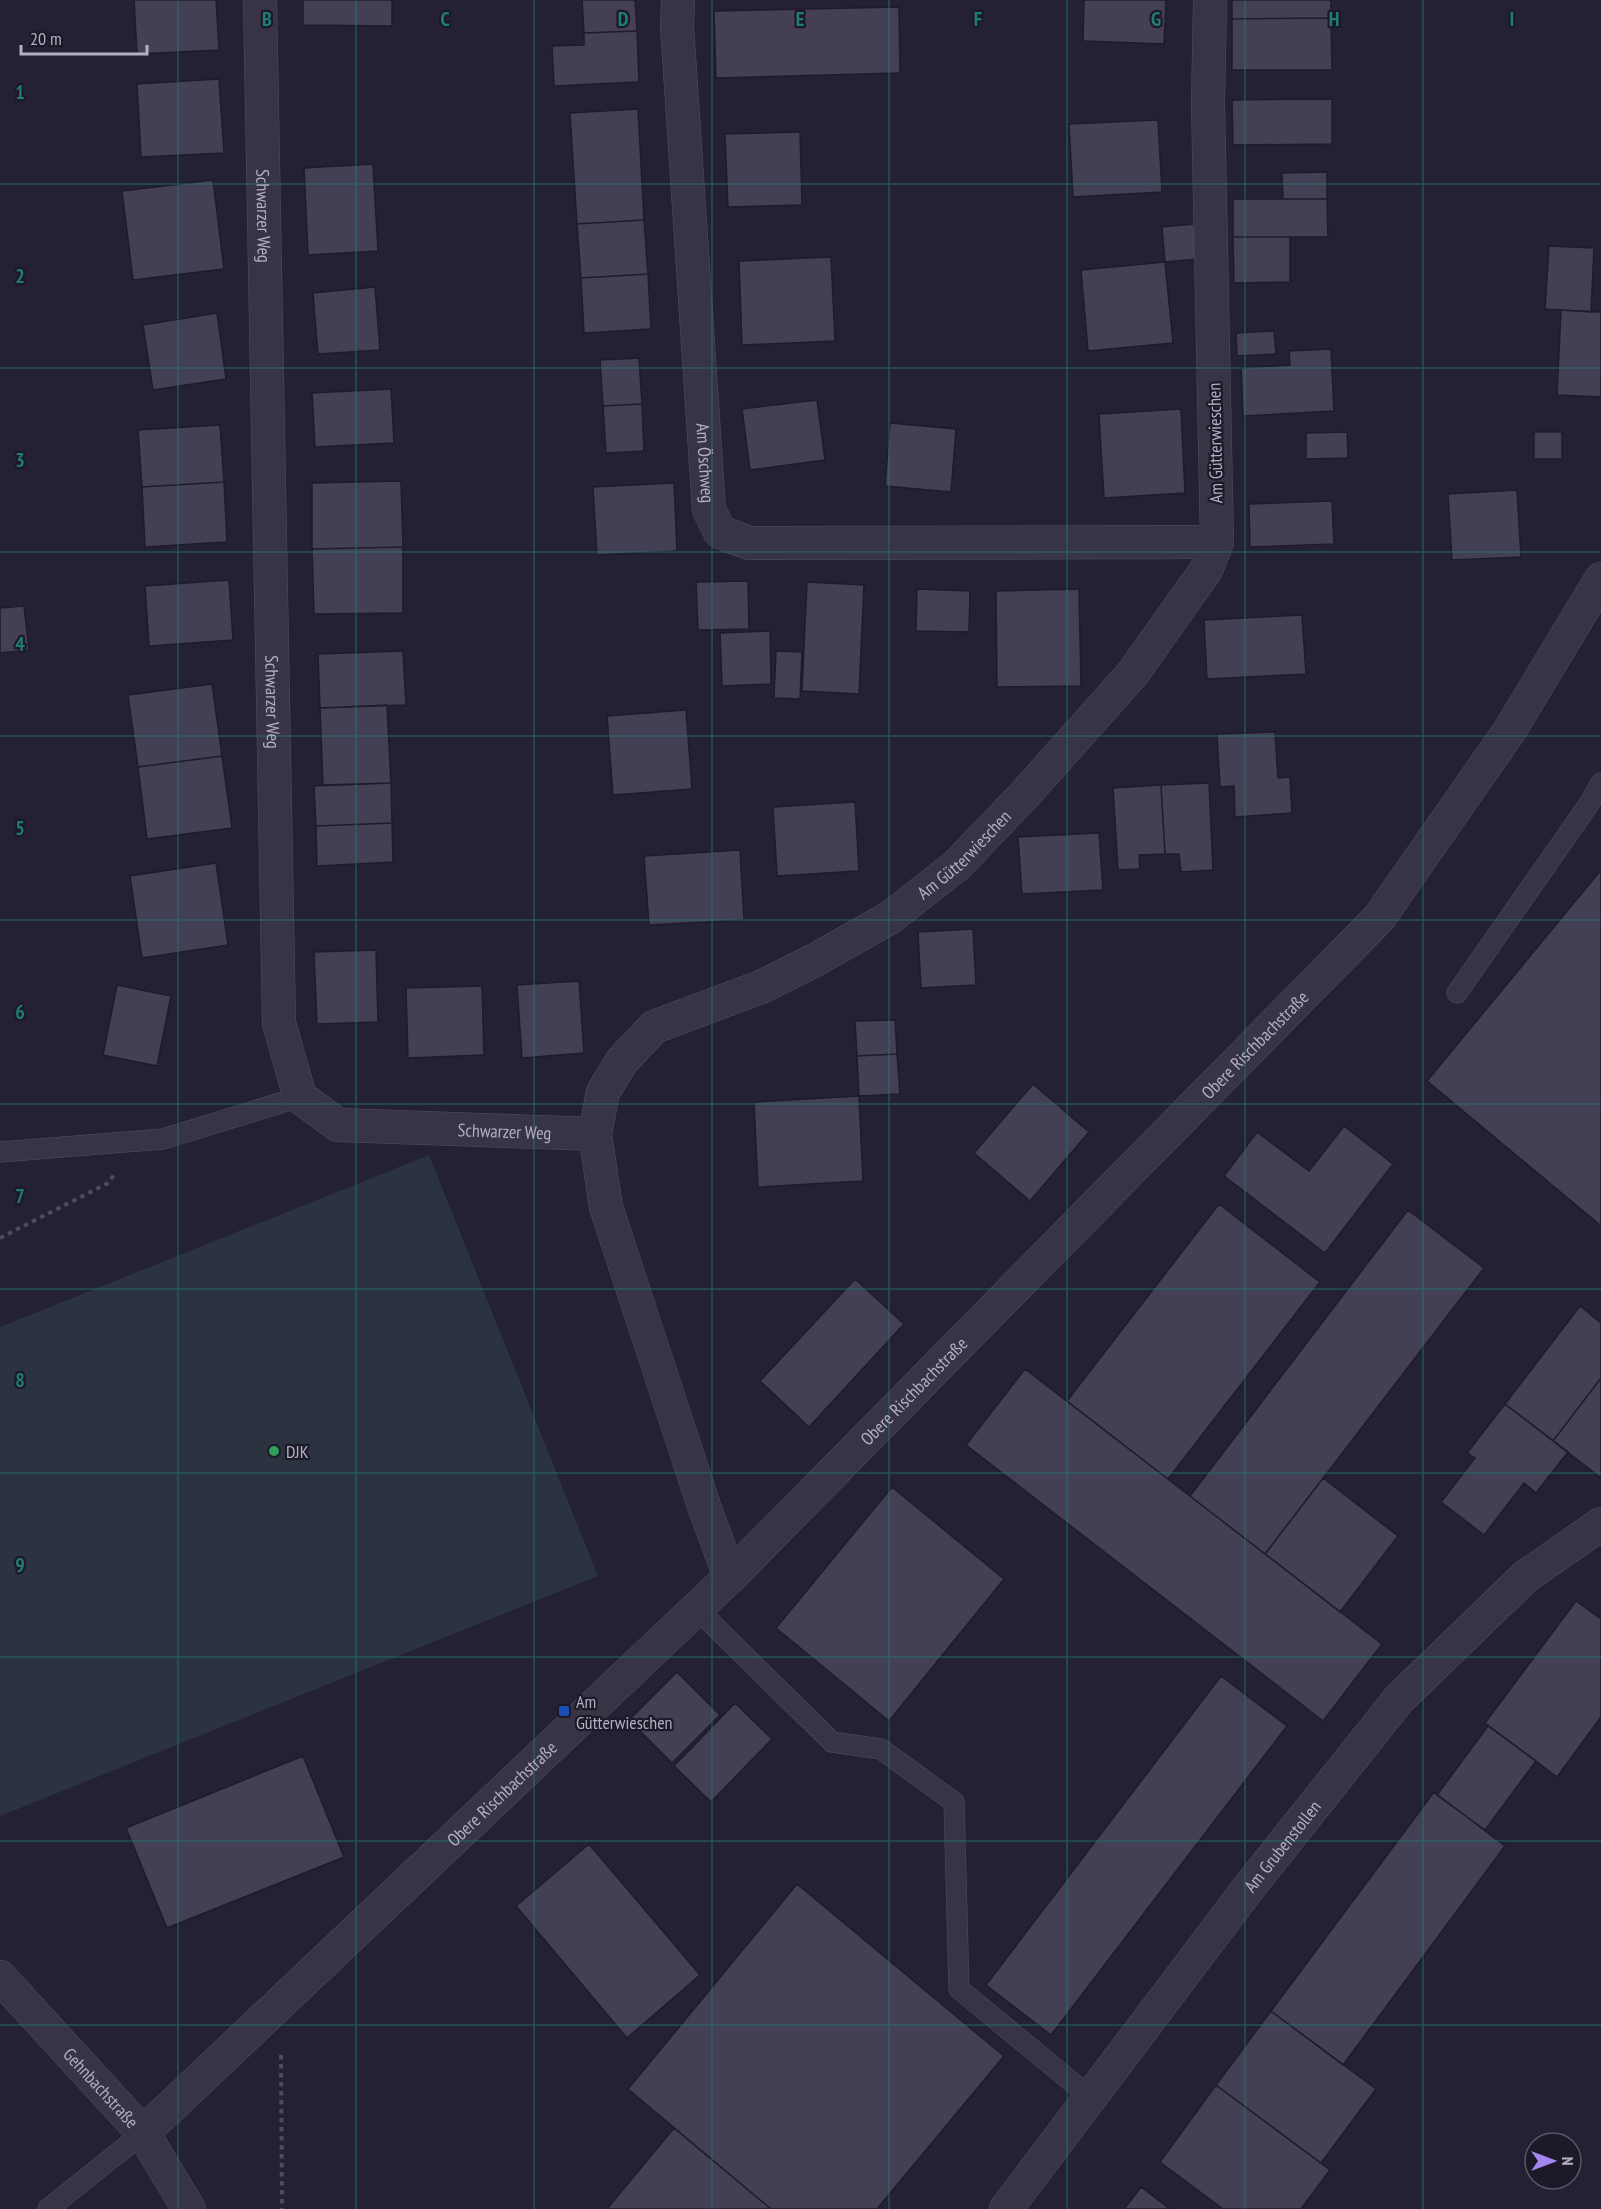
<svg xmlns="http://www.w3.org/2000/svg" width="1601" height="2209" font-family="'PT Sans Narrow',sans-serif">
<rect width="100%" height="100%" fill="#252134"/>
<path fill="#2a333f" d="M429 1155 598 1576 0 1816V1327Z"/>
<path fill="#453f55" stroke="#1f1b2b" stroke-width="1.5" d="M134 0H216L219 50 137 54Z
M303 0H392V26L303 25Z
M582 0H635L637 31 584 33Z
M1084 0H1166L1164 44 1083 41Z
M1232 0H1331V18L1232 19Z
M899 7 900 73 716 78 714 11Z
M1331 18 1332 70H1232V19Z
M637 31 639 82 554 86 552 46 584 45V33Z
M219 79 224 153 141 157 137 84Z
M1332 99V144L1233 145 1232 100Z
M638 109 644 220 577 224 570 113Z
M1158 120 1162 192 1073 197 1069 124Z
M800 132 802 205 728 207 725 134Z
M373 164 378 251 308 255 304 168Z
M1327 172V199H1283L1282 173Z
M213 180 224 269 133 280 122 191Z
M1233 199H1327L1328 237H1233Z
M644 220 648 274 581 278 577 224Z
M1194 224 1197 259 1165 262 1162 227Z
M1233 237H1290V282L1234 283Z
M1549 246 1594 248 1591 312 1545 309Z
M831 257 835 341 742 345 739 261Z
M1165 262 1173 343 1088 351 1081 270Z
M648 274 651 329 584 333 581 278Z
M375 287 380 350 318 354 313 293Z
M1561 310 1601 312V397L1557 395Z
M217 313 226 379 153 390 143 325Z
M1274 331 1276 354 1237 356 1236 333Z
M1331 349 1334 411 1243 416 1241 368 1290 365 1289 351Z
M639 358 642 404 603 406 600 360Z
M391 389 394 443 315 447 312 393Z
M817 400 825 460 750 470 742 409Z
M642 404 644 451 606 453 603 406Z
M1181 409 1185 493 1104 498 1099 414Z
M890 423 956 429 951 492 885 486Z
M220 425 224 482 142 487 138 430Z
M1347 432 1348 458 1306 459V433Z
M1534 432H1562V459H1534Z
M401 481 403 547 312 549V483Z
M224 482 227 542 145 547 142 487Z
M674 483 677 551 597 555 593 487Z
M1517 490 1521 557 1452 560 1448 494Z
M1332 501 1334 544 1250 547 1249 504Z
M403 547V613L314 614 312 549Z
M229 580 233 640 149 646 145 586Z
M748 581 749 629 698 630 696 582Z
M807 582 864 585 859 694 802 691Z
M917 589 970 591 969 632 916 631Z
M1079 589 1081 686 997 687 996 591Z
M24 606 29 650 0 653V608Z
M1302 615 1306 674 1207 679 1204 620Z
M770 631 771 684 722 686 720 633Z
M403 651 406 705 320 708 318 654Z
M776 651 802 652 800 699 774 698Z
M212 684 222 756 138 767 128 695Z
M387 705 391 783 323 785 320 708Z
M686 710 692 789 613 795 607 716Z
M1275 732 1278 778 1290 777 1292 813 1235 817 1234 786 1220 787 1217 734Z
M222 756 232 828 147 839 138 767Z
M391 783 392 823 316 826 314 786Z
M1209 783 1213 870 1181 872 1179 854H1165L1161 785Z
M1161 785 1165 854 1139 855 1140 869 1118 870 1113 788Z
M855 802 859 871 777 876 773 807Z
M392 823 393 862 317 866 316 826Z
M1099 833 1103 890 1022 894 1018 837Z
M740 850 744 920 649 925 644 856Z
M216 863 228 945 142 958 130 876Z
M1601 870V1226L1427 1081Z
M973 929 976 985 921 988 918 932Z
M376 950 378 1022 317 1024 314 952Z
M579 981 584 1053 522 1058 517 985Z
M117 985 171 996 157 1066 103 1055Z
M482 986 484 1055 408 1058 406 988Z
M895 1020 897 1054 857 1056 855 1021Z
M897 1054 900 1094 859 1096 857 1056Z
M1033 1084 1089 1132 1030 1201 974 1153Z
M859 1096 863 1181 758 1187 754 1102Z
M1344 1126 1393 1164 1325 1253 1224 1176 1257 1132 1309 1171Z
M1219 1204 1320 1282 1168 1479 1067 1401Z
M1408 1210 1484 1268 1265 1554 1190 1496Z
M855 1279 904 1324 809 1427 760 1381Z
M1580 1306 1601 1323V1378L1553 1441 1505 1404Z
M1025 1369 1382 1644 1323 1721 966 1445Z
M1601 1378V1478L1553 1441Z
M1505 1404 1568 1452 1536 1493 1524 1483 1484 1535 1441 1502 1475 1458 1467 1453Z
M1323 1478 1398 1536 1340 1612 1265 1554Z
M892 1487 1004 1579 889 1721 776 1628Z
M1576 1601 1601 1619V1717L1557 1777 1485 1723Z
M677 1672 720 1715 672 1763 629 1720Z
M1221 1676 1287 1726 1051 2035 986 1985Z
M735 1703 772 1739 711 1802 674 1766Z
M1488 1726 1536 1761 1485 1830 1437 1795Z
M303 1756 344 1857 167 1928 126 1828Z
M1434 1792 1505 1846 1343 2065 1271 2011Z
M589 1844 700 1975 627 2038 516 1906Z
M797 1884 1004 2056 877 2209H771L628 2089Z
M1271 2011 1376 2089 1321 2163 1216 2085Z
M1216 2085 1330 2170 1301 2209H1223L1160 2162Z
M674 2128 771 2209H607Z
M1141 2187 1170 2209H1124Z"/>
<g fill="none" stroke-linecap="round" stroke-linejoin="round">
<g stroke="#534e60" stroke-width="21">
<path id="service" d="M1457 993 1589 804 1601 783
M0 1152 163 1139 300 1097
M697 1609 832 1742 881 1749 954 1802 959 1989 1090 2097
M48 2209 143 2133"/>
</g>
<g stroke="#534e60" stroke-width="34">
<g id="minor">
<path id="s1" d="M260 0 279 1023 300 1097 338 1125 595 1134"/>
<path id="s2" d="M678 0 677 26 709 510 720 532 749 543 1217 542"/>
<path id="s3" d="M730 1577 704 1506 606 1207 595 1134 603 1092 622 1061 654 1027 761 987 815 960 891 917 957 865 1026 793 1133 673 1206 570 1217 542 1208 104 1210 0"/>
<path id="s4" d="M143 2133 730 1577 1379 918 1510 730 1601 579"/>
<path id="s5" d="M1006 2209 1250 1886 1399 1699 1525 1577 1601 1524"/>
</g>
</g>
<g stroke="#534e60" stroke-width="34">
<g id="tertiary">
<path id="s6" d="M0 1977 143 2133 189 2209"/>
</g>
</g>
<path stroke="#494d5c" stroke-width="4" stroke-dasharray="4.5 4.5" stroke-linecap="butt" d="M0 1238 108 1183 114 1175
M281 2055 282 2209"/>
<use href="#service" stroke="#383445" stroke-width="20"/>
<use href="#minor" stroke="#383445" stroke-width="33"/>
<use href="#tertiary" stroke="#383445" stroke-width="33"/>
</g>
<path fill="none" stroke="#1f7c76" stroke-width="1.5" stroke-opacity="0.55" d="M178 0V2209M356 0V2209M534 0V2209M712 0V2209M889 0V2209M1067 0V2209M1245 0V2209M1423 0V2209M0 184H1601M0 368H1601M0 552H1601M0 736H1601M0 920H1601M0 1104H1601M0 1289H1601M0 1473H1601M0 1657H1601M0 1841H1601M0 2025H1601"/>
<circle fill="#2e9e5b" stroke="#1d1929" stroke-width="2" cx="274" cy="1451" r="6"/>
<rect fill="#1a4fb4" stroke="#1d1929" stroke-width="2" x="558" y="1705" width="12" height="12" rx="3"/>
<g text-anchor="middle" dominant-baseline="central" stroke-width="4.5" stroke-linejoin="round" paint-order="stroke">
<g font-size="18" fill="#b3aec2" stroke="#1d1929">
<text stroke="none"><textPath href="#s1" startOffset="216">Schwarzer Weg</textPath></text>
<text transform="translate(1215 443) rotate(-91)">Am Gütterwieschen</text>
<text stroke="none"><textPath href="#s2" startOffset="464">Am Öschweg</textPath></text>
<text stroke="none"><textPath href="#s1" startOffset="702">Schwarzer Weg</textPath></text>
<text stroke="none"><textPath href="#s3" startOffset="948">Am Gütterwieschen</textPath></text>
<text stroke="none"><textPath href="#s4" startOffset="1556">Obere Rischbachstraße</textPath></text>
<text stroke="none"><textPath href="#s1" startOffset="1314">Schwarzer Weg</textPath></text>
<text stroke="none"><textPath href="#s4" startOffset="1070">Obere Rischbachstraße</textPath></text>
<text stroke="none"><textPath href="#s4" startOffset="494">Obere Rischbachstraße</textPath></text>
<text stroke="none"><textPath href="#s5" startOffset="456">Am Grubenstollen</textPath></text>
<text stroke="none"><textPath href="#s6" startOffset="150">Gehnbachstraße</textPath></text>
</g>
<g font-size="18" fill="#b3aec2" stroke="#1d1929" text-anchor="start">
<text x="286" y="1451">DJK</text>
<text x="576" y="1701">Am<tspan x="576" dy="21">Gütterwieschen</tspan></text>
</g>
</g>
<g font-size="20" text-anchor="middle" font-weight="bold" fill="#1f7c76" stroke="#1d1929" stroke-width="4.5" stroke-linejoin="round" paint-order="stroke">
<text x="267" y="26">B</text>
<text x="445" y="26">C</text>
<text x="623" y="26">D</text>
<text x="800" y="26">E</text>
<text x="978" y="26">F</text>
<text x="1156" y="26">G</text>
<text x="1334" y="26">H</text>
<text x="1512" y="26">I</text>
<text x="20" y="99">1</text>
<text x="20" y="283">2</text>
<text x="20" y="467">3</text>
<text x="20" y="651">4</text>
<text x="20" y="835">5</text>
<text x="20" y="1019">6</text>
<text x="20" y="1203">7</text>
<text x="20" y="1387">8</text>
<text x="20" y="1572">9</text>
</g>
<g transform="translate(1553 2161) rotate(90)"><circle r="28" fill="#1d1929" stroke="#595566" stroke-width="1.5"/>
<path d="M0-4.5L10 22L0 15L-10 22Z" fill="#a386ef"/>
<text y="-9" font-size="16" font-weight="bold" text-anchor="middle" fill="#b3aec2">N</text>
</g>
<path d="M21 45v9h126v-9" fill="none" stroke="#b3aec2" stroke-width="3"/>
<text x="30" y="45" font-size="18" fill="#b3aec2" stroke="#1d1929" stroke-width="4.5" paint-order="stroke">20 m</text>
</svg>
